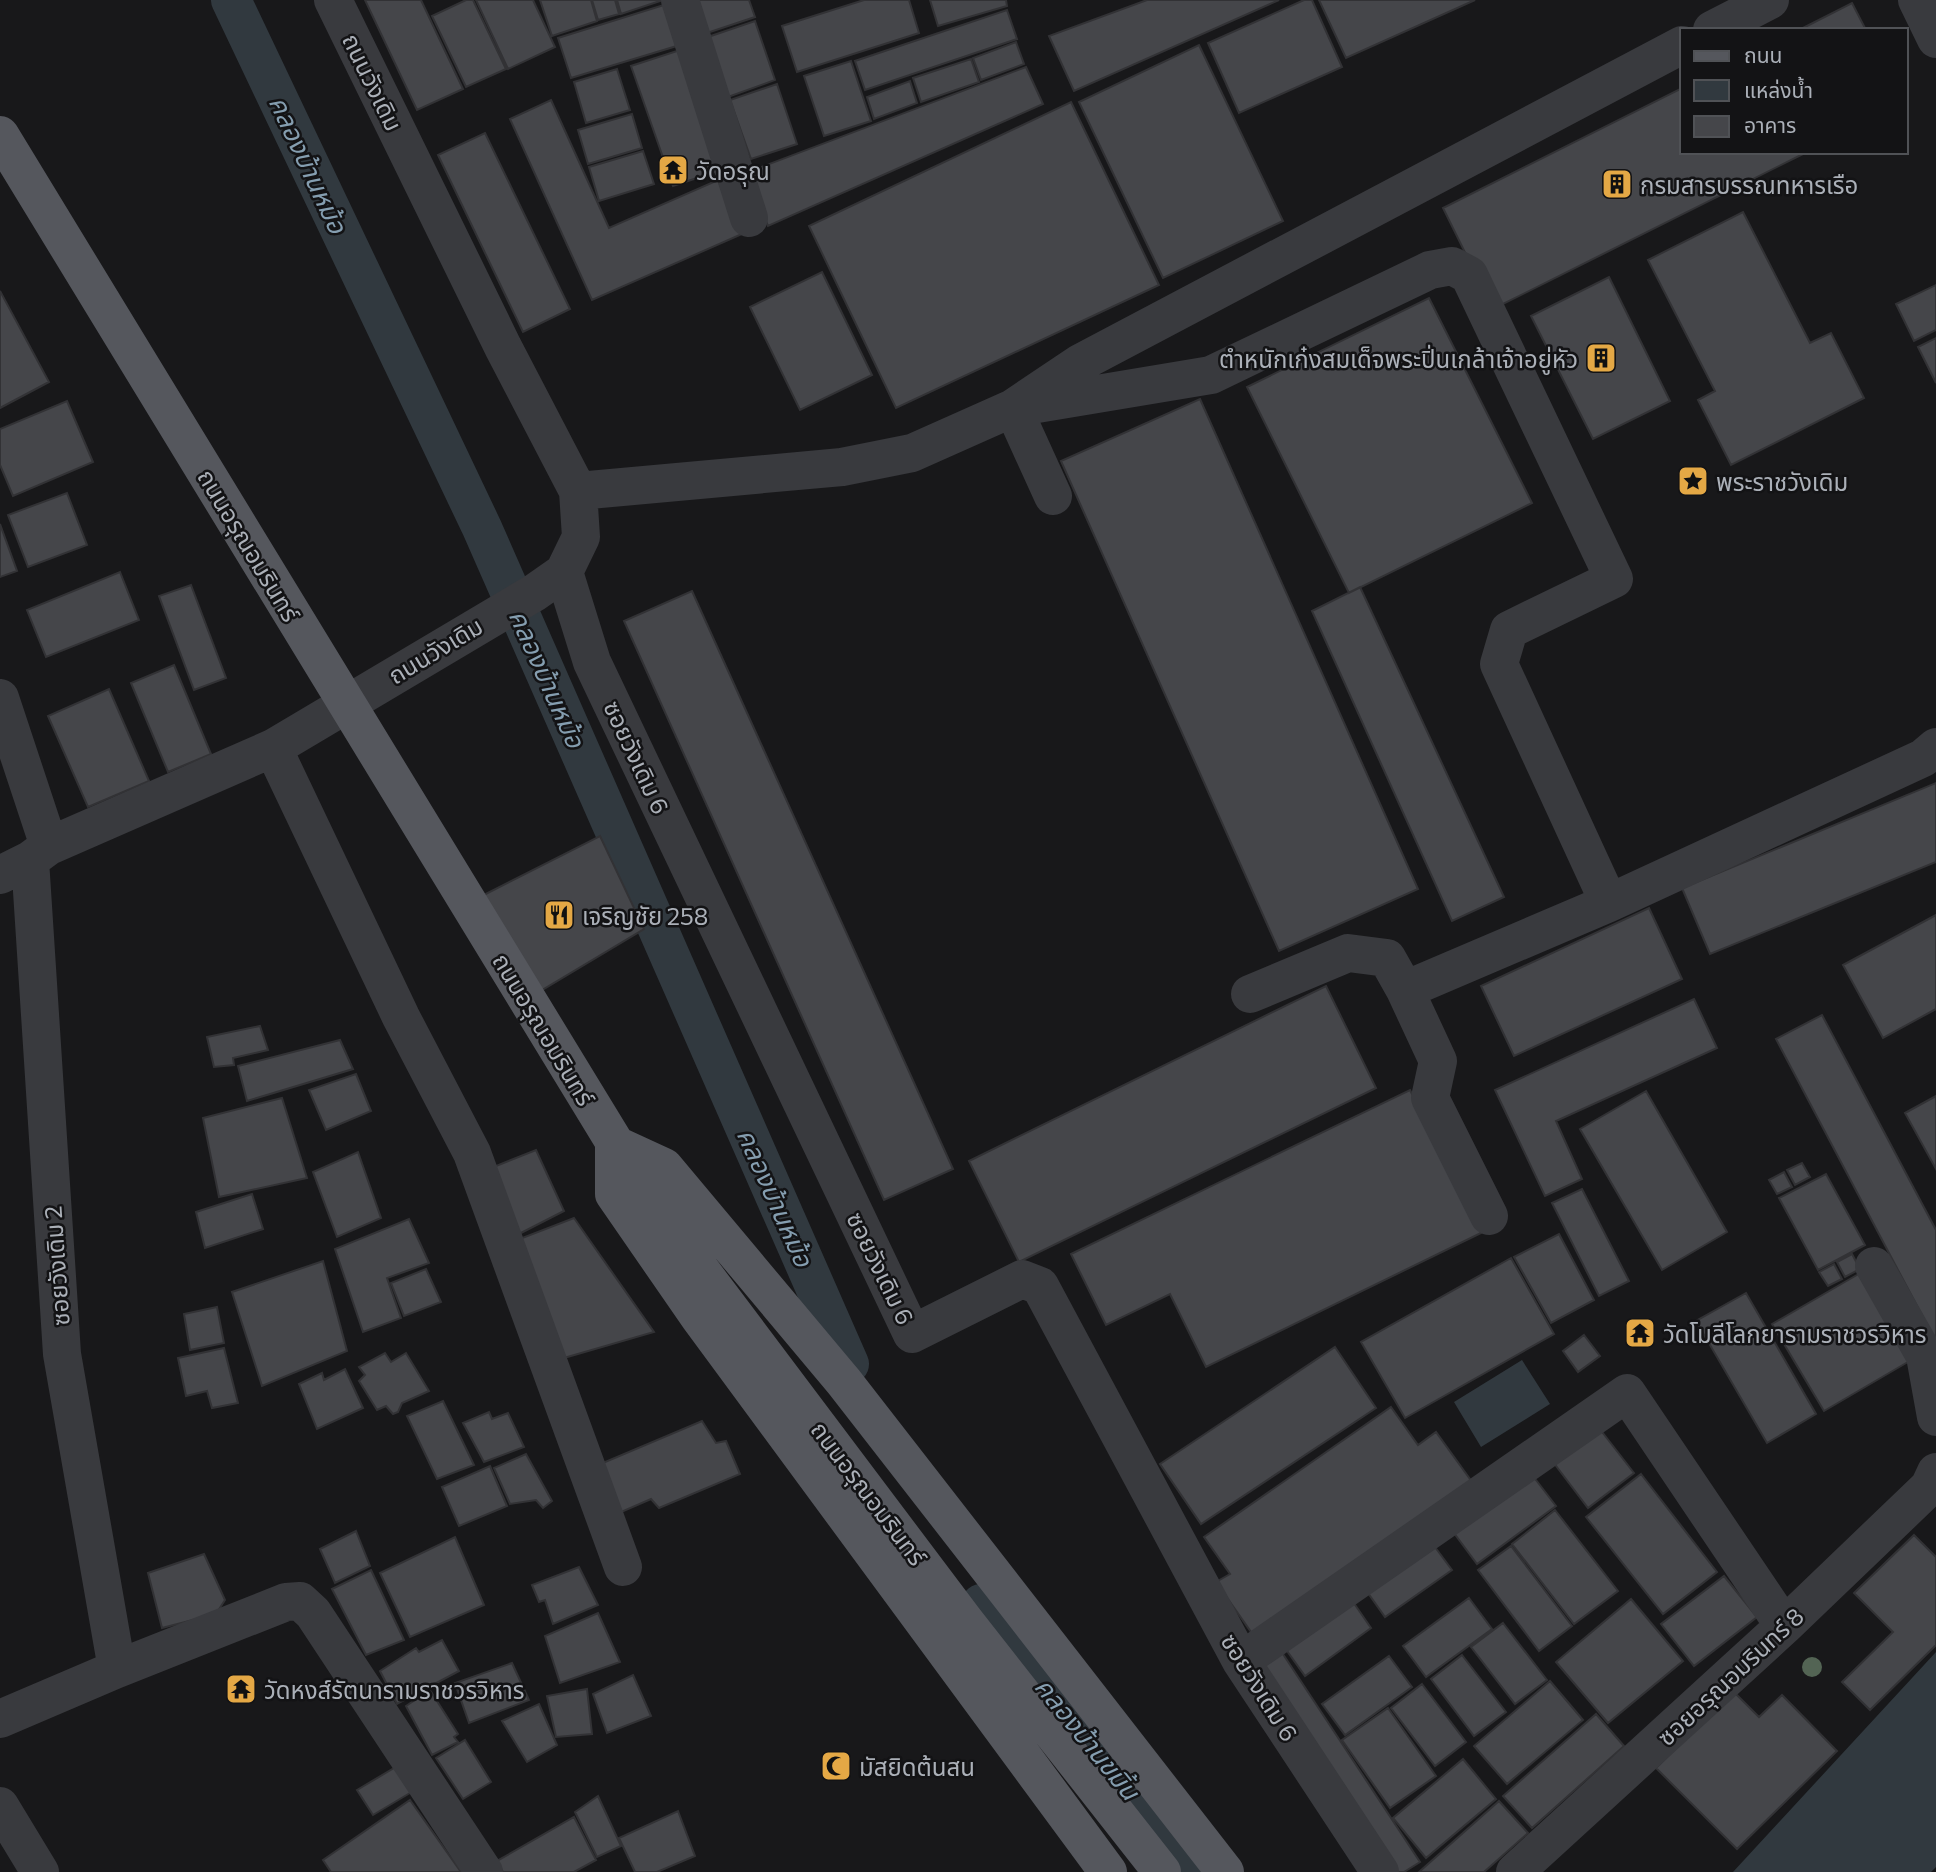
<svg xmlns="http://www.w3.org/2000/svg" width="1936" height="1872" font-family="Commissioner,'Noto Sans Thai',sans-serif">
<rect width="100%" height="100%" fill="#18181a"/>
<path fill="#31393f" d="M1522 1360 1550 1404 1481 1447 1454 1402Z
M1936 1652V1867L1931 1872H1733Z"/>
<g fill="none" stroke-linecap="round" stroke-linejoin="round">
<path stroke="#31393f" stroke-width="40" d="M231 0 482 528 849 1364
M981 1604 1196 1872"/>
</g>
<path fill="#45464a" stroke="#323235" stroke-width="2" d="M365 0H421L463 89 417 110Z
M466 0H473L506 69 466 87 432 16Z
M476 0H533L555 47 508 69Z
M540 0H591L597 21 552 36Z
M592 0H615L619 14 598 20Z
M617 0H663L621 14Z
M696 0H749L755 17 707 33Z
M864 0H909L919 33 797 72 782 26Z
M930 0H1006L1007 6 938 26Z
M1147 0H1279L1074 91 1049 36Z
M1304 0H1312L1342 67 1239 113 1208 43Z
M1319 0H1475L1346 58Z
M1852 3 1866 30H1799Z
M667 4 680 45 571 78 558 38Z
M1007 10 1017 39 865 90 855 61Z
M755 21 775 80 728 97 708 37Z
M1016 42 1024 64 981 80 973 58Z
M1199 45 1283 221 1163 278 1079 102Z
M680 50 721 170 673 186 631 66Z
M971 59 979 82 921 102 913 78Z
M851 61 871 121 824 136 804 76Z
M1026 67 1043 104 768 226 748 172Z
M617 69 630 110 586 123 574 82Z
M910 81 917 103 874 119 867 97Z
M777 84 797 144 751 159 730 100Z
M1682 88V152H1807L1493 309 1443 208Z
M551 100 609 228 718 180 742 234 592 300 510 119Z
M1071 102 1159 285 896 408 809 226Z
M632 114 642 148 588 164 578 130Z
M485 133 570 309 523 332 438 155Z
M643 151 654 184 599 201 589 167Z
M1743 212 1810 343 1831 333 1864 398 1731 465 1698 400 1715 391 1648 260Z
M822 272 872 375 800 410 750 307Z
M1609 277 1670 401 1593 439 1531 316Z
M1936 285V330L1914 341 1896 304Z
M0 291 49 382 0 408Z
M1429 298 1532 503 1349 593 1247 387Z
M1936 338V383L1918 347Z
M1200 399 1418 889 1279 951 1061 461Z
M67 401 93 462 13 496 0 465V429Z
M67 493 87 545 28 567 8 515Z
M0 524 17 571 0 577Z
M120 572 139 620 46 657 27 610Z
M191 585 226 678 194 690 159 596Z
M1360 587 1504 897 1452 921 1312 611Z
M692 591 953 1169 884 1200 624 621Z
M174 665 211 754 168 772 131 683Z
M109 689 149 781 88 807 48 716Z
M1936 783V862L1710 954 1682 888Z
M600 836 644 929 527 999 472 901Z
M1649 908 1682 979 1514 1056 1481 986Z
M1936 915V1009L1883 1038 1843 965Z
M1326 986 1376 1088 1019 1262 969 1161Z
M1694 999 1717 1048 1556 1121 1582 1179 1545 1196 1495 1090Z
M1822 1015 1936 1230V1342L1776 1039Z
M260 1026 268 1050 233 1058 234 1065 214 1067 207 1037Z
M340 1040 353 1069 247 1101 238 1066Z
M356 1074 371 1111 326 1130 309 1090Z
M1410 1090 1481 1233 1206 1367 1170 1294 1106 1325 1071 1254Z
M1646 1091 1727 1232 1662 1270 1580 1129Z
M1936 1096V1169L1905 1113Z
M282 1098 307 1178 219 1197 203 1118Z
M536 1150 564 1211 517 1235 491 1168Z
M358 1152 381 1218 337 1237 313 1172Z
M1802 1163 1810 1177 1795 1185 1787 1170Z
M1784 1172 1792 1187 1777 1194 1769 1180Z
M1826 1174 1865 1245 1818 1270 1779 1198Z
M1582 1189 1629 1281 1599 1296 1552 1203Z
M252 1194 263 1229 205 1248 196 1212Z
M574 1218 654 1332 564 1358 517 1240Z
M409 1219 429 1263 387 1278 401 1318 363 1332 335 1249Z
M1559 1234 1594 1300 1551 1323 1514 1257Z
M1852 1254 1860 1269 1845 1277 1837 1262Z
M1511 1258 1554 1334 1405 1418 1361 1342Z
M323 1261 347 1351 262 1386 232 1292Z
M1834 1264 1842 1279 1828 1286 1819 1272Z
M426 1269 441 1302 404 1316 391 1283Z
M1862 1272 1913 1359 1824 1411 1772 1324Z
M1746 1293 1816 1414 1767 1443 1696 1321Z
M217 1307 224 1343 190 1350 184 1314Z
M1584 1335 1600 1356 1578 1372 1563 1351Z
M1335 1347 1376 1408 1201 1524 1160 1464Z
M224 1348 238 1403 212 1408 207 1391 186 1396 178 1358Z
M385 1353 391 1362 406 1353 429 1391 402 1403 398 1412 393 1414 386 1406 377 1410 359 1381 365 1375 359 1367Z
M345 1369 363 1408 317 1429 299 1384 322 1373 324 1380Z
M443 1401 474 1465 437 1479 407 1416Z
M1391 1407 1418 1445 1436 1432 1475 1486 1256 1639 1216 1582 1230 1574 1204 1537Z
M489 1412 492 1419 508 1413 524 1447 484 1462 463 1423Z
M1592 1419 1634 1473 1588 1508 1547 1454Z
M702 1421 716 1443 726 1441 740 1474 659 1508 651 1499 619 1513 598 1465Z
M526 1454 552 1501 543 1508 536 1500 510 1504 494 1468Z
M490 1466 507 1506 459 1526 442 1487Z
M1526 1467 1556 1506 1477 1564 1448 1525Z
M1641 1474 1717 1572 1663 1614 1586 1517Z
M1555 1510 1618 1591 1574 1624 1512 1544Z
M356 1531 370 1566 335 1583 320 1549Z
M1914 1535 1936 1557V1645L1870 1710 1842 1682 1893 1632 1854 1593Z
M455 1537 484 1605 410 1637 380 1573Z
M1429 1539 1452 1570 1385 1617 1363 1586Z
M1511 1546 1572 1626 1539 1651 1478 1570Z
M204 1554 225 1600 216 1614 162 1628 148 1573Z
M579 1567 598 1605 553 1624 545 1600 539 1602 532 1585Z
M371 1570 404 1640 366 1655 332 1589Z
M1724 1576 1757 1617 1694 1666 1661 1624Z
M1349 1596 1371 1628 1305 1676 1282 1644Z
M1469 1598 1492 1629 1426 1677 1403 1646Z
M1631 1599 1683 1661 1608 1723 1556 1662Z
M598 1613 620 1662 560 1683 545 1636Z
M1503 1623 1547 1680 1515 1704 1471 1647Z
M442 1640 459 1671 397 1704 380 1671 416 1648 419 1652Z
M1279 1648 1420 1862 1404 1872H1391L1254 1664Z
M1462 1655 1506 1712 1474 1736 1431 1679Z
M1389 1656 1412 1687 1345 1735 1322 1704Z
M512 1663 529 1700 469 1723 455 1683Z
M633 1675 651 1716 607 1733 593 1694Z
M1550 1681 1583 1720 1507 1784 1474 1746Z
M1422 1684 1466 1742 1435 1766 1391 1708Z
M587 1689 592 1734 556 1737 547 1696Z
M430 1690 458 1734 454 1737 458 1742 432 1755 406 1706Z
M1733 1691 1759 1717 1782 1695 1837 1751 1737 1849 1656 1768Z
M539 1704 557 1745 527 1762 502 1721Z
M1388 1708 1436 1776 1390 1808 1342 1740Z
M1596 1714 1624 1746 1532 1828 1503 1796Z
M465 1740 491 1782 463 1799 436 1758Z
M1463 1759 1496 1799 1426 1858 1393 1818Z
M399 1765 415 1790 373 1815 357 1790Z
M598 1796 621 1846 597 1857 575 1812Z
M410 1800 461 1872H331L323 1860Z
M1499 1801 1528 1833 1484 1872H1419Z
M678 1811 695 1856 657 1872H635L619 1838Z
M574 1817 596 1860 574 1872H503L497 1861Z"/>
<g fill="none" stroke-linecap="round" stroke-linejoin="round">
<path stroke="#393a3e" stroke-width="38" d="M680 0 749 218
M1917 0 1936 39
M1712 30 1770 0
M578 491 842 467 912 453 1013 408 1080 363 1682 45
M1053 496 1013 408 1211 375 1430 270 1452 266 1469 275 1614 579 1509 630 1499 664 1609 903
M564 572 592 662 912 1334 1022 1279 1040 1286 1241 1661 1380 1872
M0 698 49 846
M273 748 401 1017 472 1153 623 1567
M30 860 62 1354 117 1669
M0 875 30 860 49 846 273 748 534 593 564 572 581 537 578 491 503 347 333 0
M1405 990 1438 1061 1430 1098 1489 1216
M1250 994 1348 953 1387 958 1405 990 1609 903 1923 758 1936 747
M1874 1266 1925 1356 1936 1417
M1241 1661 1627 1393 1784 1626
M0 1719 117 1669 286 1602 300 1601 313 1613 484 1872
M0 1806 40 1872
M1515 1872 1784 1626 1929 1487 1936 1472"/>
<path stroke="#55575d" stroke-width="38" d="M0 135 657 1212 964 1620 1162 1872
M614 1144 664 1167 844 1382 1225 1872
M614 1144V1194L699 1317 1108 1872"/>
</g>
<circle fill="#536454" cx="1812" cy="1667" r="10"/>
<defs>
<g id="temple-square" transform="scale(1.575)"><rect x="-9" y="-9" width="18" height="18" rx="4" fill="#e4a845" stroke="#131315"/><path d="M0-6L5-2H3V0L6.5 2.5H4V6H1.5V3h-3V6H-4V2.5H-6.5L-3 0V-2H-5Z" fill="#111"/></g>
<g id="building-square" transform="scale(1.575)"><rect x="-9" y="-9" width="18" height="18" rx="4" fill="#e4a845" stroke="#131315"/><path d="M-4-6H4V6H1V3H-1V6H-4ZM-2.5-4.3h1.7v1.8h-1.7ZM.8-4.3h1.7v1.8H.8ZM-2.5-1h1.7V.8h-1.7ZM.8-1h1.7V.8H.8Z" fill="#111"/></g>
<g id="sight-square" transform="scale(1.575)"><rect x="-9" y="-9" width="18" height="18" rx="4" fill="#e4a845" stroke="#131315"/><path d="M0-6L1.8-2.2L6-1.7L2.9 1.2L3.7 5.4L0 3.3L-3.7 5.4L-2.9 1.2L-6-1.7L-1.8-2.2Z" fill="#111"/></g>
<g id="restaurant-square" transform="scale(1.575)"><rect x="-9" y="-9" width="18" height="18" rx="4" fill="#e4a845" stroke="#131315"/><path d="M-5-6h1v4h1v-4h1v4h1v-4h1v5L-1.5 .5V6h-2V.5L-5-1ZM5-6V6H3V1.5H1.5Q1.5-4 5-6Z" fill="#111"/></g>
<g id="mosque-square" transform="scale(1.575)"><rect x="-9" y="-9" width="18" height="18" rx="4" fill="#e4a845" stroke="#131315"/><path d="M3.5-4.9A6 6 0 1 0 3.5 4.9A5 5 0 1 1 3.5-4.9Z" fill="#111"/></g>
</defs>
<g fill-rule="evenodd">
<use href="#temple-square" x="673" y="170"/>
<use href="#building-square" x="1617" y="184"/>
<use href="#building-square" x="1601" y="358"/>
<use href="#sight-square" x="1693" y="481"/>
<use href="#restaurant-square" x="559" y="915"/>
<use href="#temple-square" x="1640" y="1333"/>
<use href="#temple-square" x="241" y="1689"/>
<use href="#mosque-square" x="836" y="1766"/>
</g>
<g text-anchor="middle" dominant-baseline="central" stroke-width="5" stroke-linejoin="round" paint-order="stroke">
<g font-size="24" fill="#abb0b8" stroke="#131315">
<text transform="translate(373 82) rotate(64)">ถนนวังเดิม</text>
<text transform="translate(249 545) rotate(59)">ถนนอรุณอมรินทร์</text>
<text transform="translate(435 650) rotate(-31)">ถนนวังเดิม</text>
<text transform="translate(637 757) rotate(65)">ซอยวังเดิม 6</text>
<text transform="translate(544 1029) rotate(59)">ถนนอรุณอมรินทร์</text>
<text transform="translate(56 1266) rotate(-94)">ซอยวังเดิม 2</text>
<text transform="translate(881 1268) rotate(64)">ซอยวังเดิม 6</text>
<text transform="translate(869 1493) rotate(53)">ถนนอรุณอมรินทร์</text>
<text transform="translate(1730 1676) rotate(-43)">ซอยอรุณอมรินทร์ 8</text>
<text transform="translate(1260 1687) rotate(58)">ซอยวังเดิม 6</text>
</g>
<g font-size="24" fill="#abb0b8" stroke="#131315" text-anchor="start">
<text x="696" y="170">วัดอรุณ</text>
<text x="1640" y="184">กรมสารบรรณทหารเรือ</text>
<text x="1578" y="358" text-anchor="end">ตำหนักเก๋งสมเด็จพระปิ่นเกล้าเจ้าอยู่หัว</text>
<text x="1716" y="481">พระราชวังเดิม</text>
<text x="582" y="915">เจริญชัย 258</text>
<text x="1663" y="1333">วัดโมลีโลกยารามราชวรวิหาร</text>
<text x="264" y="1689">วัดหงส์รัตนารามราชวรวิหาร</text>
<text x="859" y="1766">มัสยิดต้นสน</text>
</g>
<g font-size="26" font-style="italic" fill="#859eb0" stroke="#131315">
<text transform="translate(309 164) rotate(65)">คลองบ้านหม้อ</text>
<text transform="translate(548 678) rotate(66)">คลองบ้านหม้อ</text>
<text transform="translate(776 1197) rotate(66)">คลองบ้านหม้อ</text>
<text transform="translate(1088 1738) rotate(51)">คลองบ้านขมิ้น</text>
</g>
</g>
<rect x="1680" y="28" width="228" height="126" fill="#131315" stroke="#505256" stroke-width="2"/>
<rect x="1694" y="51" width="35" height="10" fill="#55575d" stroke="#505256" stroke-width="2"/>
<text x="1744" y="63" font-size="21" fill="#abb0b8">ถนน</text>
<rect x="1694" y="80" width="35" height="21" fill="#31393f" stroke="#505256" stroke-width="2"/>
<text x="1744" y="98" font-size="21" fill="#abb0b8">แหล่งน้ำ</text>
<rect x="1694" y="116" width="35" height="21" fill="#45464a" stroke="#505256" stroke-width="2"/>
<text x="1744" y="133" font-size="21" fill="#abb0b8">อาคาร</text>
</svg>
